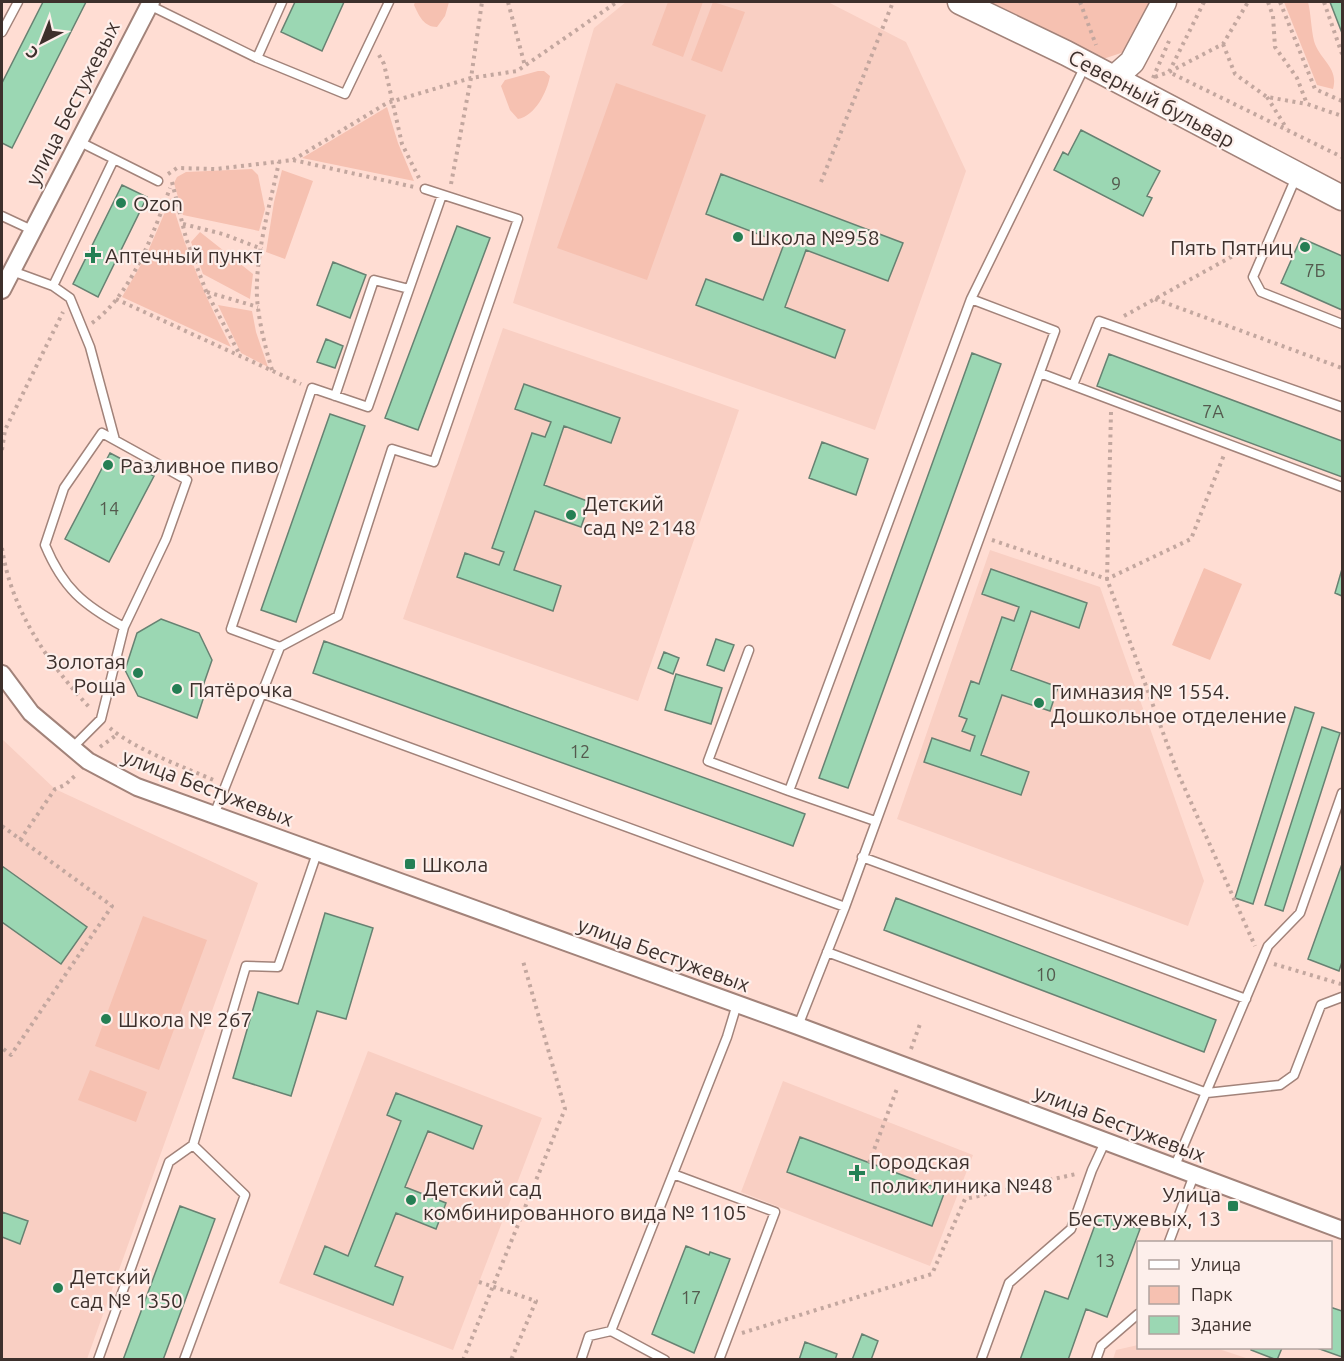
<svg xmlns="http://www.w3.org/2000/svg" width="1344" height="1361" font-family="Ubuntu,sans-serif">
<rect width="100%" height="100%" fill="#ffddd3"/>
<path fill="#f9cfc3" d="M626 2H828L906 42 966 171 875 430 513 303 594 28Z
M503 328 739 410 638 701 403 619Z
M990 550 1100 587 1204 881 1188 926 897 819Z
M2 739 55 789 258 883 87 1359H2Z
M368 1051 542 1118 453 1350 279 1283Z
M783 1081 973 1155 930 1266 741 1192Z
M1138 1345V1348H1216L1249 1359H1113L1116 1350Z"/>
<path fill="#f6c1b1" d="M415 2H449L445 16 437 27C424 27 419 16 414 5Z
M668 2H703L683 57 652 45Z
M713 2 745 12 722 72 691 60Z
M981 2H1154L1124 52 1103 59Z
M1284 2H1308C1311 14 1311 28 1314 41 1320 61 1339 67 1333 89L1317 85Z
M538 71H544L550 76C547 92 535 116 518 119L510 110 501 86 505 80Z
M616 83 706 115 647 280 557 248Z
M387 107 398 143 414 181 302 158Z
M252 169 258 175 265 209 259 231 183 215 174 183 177 177 186 172Z
M282 170 313 181 285 259 266 252 274 202Z
M171 198C185 250 206 299 231 347L122 297 146 256Z
M200 232 253 274 250 299 203 274 191 242Z
M218 305 252 311 256 332 268 367 241 353Z
M1204 568 1242 584 1210 660 1172 645Z
M143 916 207 940 159 1070 95 1046Z
M90 1070 147 1092 136 1122 78 1100Z"/>
<path fill="#9bd7b3" stroke="#678272" stroke-width="1.5" d="M43 2H86L12 148 2 143V83Z
M295 2H344L322 51 281 32Z
M1330 2H1342V33Z
M1081 130 1160 171 1147 196 1152 198 1143 216 1054 170 1063 152 1068 155Z
M721 174 903 243 888 281 806 250 785 307 845 330 835 358 696 305 706 279 763 300 784 244 706 214Z
M122 185 147 197 98 297 73 284Z
M457 226 490 238 418 430 385 418Z
M1301 238 1342 256V310L1281 283Z
M333 262 366 275 350 318 317 305Z
M326 339 343 346 335 368 317 362Z
M972 353 1001 364 848 788 819 778Z
M1109 354 1342 441V477L1097 386Z
M524 384 620 418 611 443 564 426 544 485 590 502 581 527 535 511 514 570 561 586 553 611 457 577 465 553 499 565 504 552 492 548 532 433 545 437 551 422 515 409Z
M330 414 365 426 296 622 261 610Z
M822 442 868 459 856 495 809 478Z
M110 453 154 476 109 562 65 539Z
M991 569 1087 603 1079 628 1031 611 1011 670 1058 687 1050 711 1002 695 981 755 1029 772 1021 795 924 762 932 738 970 751 975 736 962 731 967 719 959 716 971 681 979 684 1002 617 1014 621 1019 607 982 594Z
M1342 569V596L1335 593Z
M161 619 199 633 212 660 203 686 207 687 197 718 138 696 125 670 137 633Z
M716 639 734 645 724 671 707 665Z
M324 641 805 814 793 846 313 673Z
M664 652 679 658 673 674 658 668Z
M676 674 722 688 711 724 665 710Z
M1295 707 1314 713 1253 904 1235 898Z
M1322 727 1340 733 1283 911 1265 905Z
M1342 864V962L1339 971 1308 959Z
M2 866 87 927 61 964 2 922Z
M896 898 1216 1020 1204 1052 884 930Z
M325 913 373 928 346 1019 317 1011 291 1096 233 1078 258 992 298 1004Z
M396 1093 482 1126 473 1149 428 1131 405 1187 446 1203 436 1229 396 1213 375 1266 403 1277 393 1305 314 1274 325 1246 348 1256 401 1121 387 1115Z
M800 1137 945 1191 932 1226 787 1172Z
M180 1206 215 1219 204 1249 163 1360H123Z
M2 1212 28 1221 20 1244 2 1237Z
M1099 1214 1140 1229 1107 1317 1086 1309 1068 1360H1020L1045 1291 1068 1299Z
M686 1246 709 1255 710 1252 730 1259 694 1353 652 1334Z
M1330 1307 1342 1311V1357L1317 1348H1330Z
M862 1334 878 1341 871 1360H852Z
M805 1342 837 1354 835 1360H799Z
M1251 1348H1282L1277 1360 1251 1350Z"/>
<g fill="none" stroke-linecap="round" stroke-linejoin="round">
<g stroke="#a2837a" stroke-width="11">
<path id="service" d="M149 5 257 58 345 94 389 2
M2 32 18 2
M257 58 282 2
M114 159 158 181
M1297 175 1253 277 1261 292 1342 324
M2 216 32 230
M12 271 53 286 70 298 90 347 115 440
M53 286 114 159 78 141
M1040 373 1342 487
M1073 385 1099 321 1342 407
M335 396 374 280 409 289
M280 647 231 629 312 388 368 407 442 195
M749 650 708 761 789 791
M261 693 845 907
M72 748 101 719 124 627 166 539 187 480 102 433 64 488 45 545C63 588 83 605 124 627
M214 815 280 647 338 616 392 449 434 462 518 219 425 189
M875 821 789 791 971 299
M862 857 1246 999
M827 952 1207 1093 1280 1085 1294 1075 1321 1005 1342 997
M798 1026 845 907 1055 331 971 299 1086 64
M1174 1168 1268 946 1300 913 1342 793
M673 1174 775 1212 719 1360
M1169 1242 1194 1175
M611 1331 665 1360
M98 1360 169 1162 193 1145 246 966 278 967 317 853
M184 1360 245 1195 193 1145
M581 1360 589 1336 611 1331 727 1037 737 1004
M981 1360 1009 1283 1071 1229 1092 1170 1105 1142
M1096 1360 1101 1346 1138 1314"/>
</g>
<g stroke="#a2837a" stroke-width="20">
<path id="minor" d="M2 290 151 2
M2 674 31 713 88 761 137 787 798 1026 1342 1230"/>
</g>
<g stroke="#a2837a" stroke-width="27">
<path id="secondary" d="M960 2 1066 53 1342 198
M1114 78 1132 62 1164 2"/>
</g>
<path stroke="#c3a79f" stroke-width="4" stroke-dasharray="3 4.5" stroke-linecap="butt" d="M508 2 525 66
M1080 2 1096 45
M1204 2 1169 72 1342 157
M1268 2 1273 16 1275 47 1297 78 1307 104 1342 116
M1280 2 1315 89 1342 101
M1324 2 1342 54
M1223 44 1235 74 1267 97 1307 104
M379 55 384 64 402 144 419 178
M1155 77 1169 72 1223 44 1248 2
M1153 78 1169 41
M1267 97 1287 129
M293 160 387 103 471 78 517 71 617 2
M168 174 177 168 216 169 293 160 414 187
M172 182 186 238 206 291 240 355
M821 182 893 2
M451 184 471 78 482 2
M183 224 223 234 262 249
M207 292 258 307
M116 299 301 384
M1155 299 1342 368
M1124 316 1251 246
M92 323C131 296 154 232 170 188
M272 370C265 346 259 323 257 298 255 255 270 205 279 162
M1111 412 1107 579 1177 771 1255 946
M2 450 5 430 63 312
M992 540 1107 579 1191 539 1224 455
M2 548C11 610 48 663 90 708
M110 728C134 749 186 768 216 781
M100 747 118 734
M2 826 112 906 11 1055 2 1048
M20 840 55 789 65 785 77 774
M1274 964 1341 984
M911 1049 920 1024
M869 1163 898 1086
M479 1282 536 1301 511 1360
M742 1333 932 1274 965 1199 1076 1174
M463 1360 565 1109 523 961"/>
<use href="#service" stroke="#fff" stroke-width="8"/>
<use href="#minor" stroke="#fff" stroke-width="16"/>
<use href="#secondary" stroke="#fff" stroke-width="24"/>
</g>
<g fill="#257f54" stroke="#fdefeb" stroke-width="2">
<circle cx="121" cy="203" r="6"/>
<circle cx="738" cy="237" r="6"/>
<circle cx="1305" cy="247" r="6"/>
<path d="M90 246h6v6h6v6h-6v6h-6v-6h-6v-6h6z"/>
<circle cx="108" cy="465" r="6"/>
<circle cx="571" cy="515" r="6"/>
<circle cx="138" cy="673" r="6"/>
<circle cx="177" cy="689" r="6"/>
<circle cx="1039" cy="703" r="6"/>
<rect x="404" y="858" width="12" height="12" rx="3"/>
<circle cx="106" cy="1019" r="6"/>
<path d="M854 1164h6v6h6v6h-6v6h-6v-6h-6v-6h6z"/>
<circle cx="411" cy="1200" r="6"/>
<rect x="1227" y="1200" width="12" height="12" rx="3"/>
<circle cx="58" cy="1288" r="6"/>
</g>
<g text-anchor="middle" dominant-baseline="central" stroke-width="4.5" stroke-linejoin="round" paint-order="stroke">
<g font-size="18" fill="#545a4e">
<text x="1116" y="183">9</text>
<text x="1315" y="270">7Б</text>
<text x="1213" y="411">7А</text>
<text x="109" y="508">14</text>
<text x="580" y="751">12</text>
<text x="1046" y="974">10</text>
<text x="1105" y="1260">13</text>
<text x="691" y="1297">17</text>
</g>
<g font-size="21" fill="#3d302c" stroke="#fdefeb">
<text transform="translate(1152 98) rotate(28)">Северный бульвар</text>
<text transform="translate(72 103) rotate(-63)">улица Бестужевых</text>
<text transform="translate(208 787) rotate(21)">улица Бестужевых</text>
<text transform="translate(664 954) rotate(20)">улица Бестужевых</text>
<text transform="translate(1120 1123) rotate(21)">улица Бестужевых</text>
</g>
<g font-size="21" fill="#3d302c" stroke="#fdefeb" text-anchor="start">
<text x="133" y="203">Ozon</text>
<text x="750" y="237">Школа №958</text>
<text x="1293" y="247" text-anchor="end">Пять Пятниц</text>
<text x="105" y="255">Аптечный пункт</text>
<text x="120" y="465">Разливное пиво</text>
<text x="583" y="503">Детский<tspan x="583" dy="24">сад № 2148</tspan></text>
<text x="126" y="661" text-anchor="end">Золотая<tspan x="126" dy="24">Роща</tspan></text>
<text x="189" y="689">Пятёрочка</text>
<text x="1051" y="691">Гимназия № 1554.<tspan x="1051" dy="24">Дошкольное отделение</tspan></text>
<text x="422" y="864">Школа</text>
<text x="118" y="1019">Школа № 267</text>
<text x="870" y="1161">Городская<tspan x="870" dy="24">поликлиника №48</tspan></text>
<text x="423" y="1188">Детский сад<tspan x="423" dy="24">комбинированного вида № 1105</tspan></text>
<text x="1221" y="1194" text-anchor="end">Улица<tspan x="1221" dy="24">Бестужевых, 13</tspan></text>
<text x="70" y="1276">Детский<tspan x="70" dy="24">сад № 1350</tspan></text>
</g>
</g>
<rect width="1344" height="1361" fill="none" stroke="#3d302c" stroke-width="6"/>
<rect x="1137" y="1241" width="195" height="108" fill="#fdefeb" stroke="#b0a39f" stroke-width="1.5"/>
<rect x="1149" y="1260" width="30" height="9" fill="#ffffff" stroke="#b0a39f" stroke-width="1.5"/>
<text x="1191" y="1271" font-size="18" fill="#3d302c">Улица</text>
<rect x="1149" y="1286" width="30" height="18" fill="#f6c1b1" stroke="#b0a39f" stroke-width="1.5"/>
<text x="1191" y="1301" font-size="18" fill="#3d302c">Парк</text>
<rect x="1149" y="1316" width="30" height="18" fill="#9bd7b3" stroke="#b0a39f" stroke-width="1.5"/>
<text x="1191" y="1331" font-size="18" fill="#3d302c">Здание</text>
<g transform="translate(42 42) rotate(222)" stroke="#fdefeb" stroke-width="4.5" paint-order="stroke">
<path d="M0-4.5L10 22L0 15L-10 22Z" fill="#3d302c"/>
<text y="-9" font-size="16" font-weight="bold" text-anchor="middle" fill="#3d302c">С</text>
</g>
</svg>
